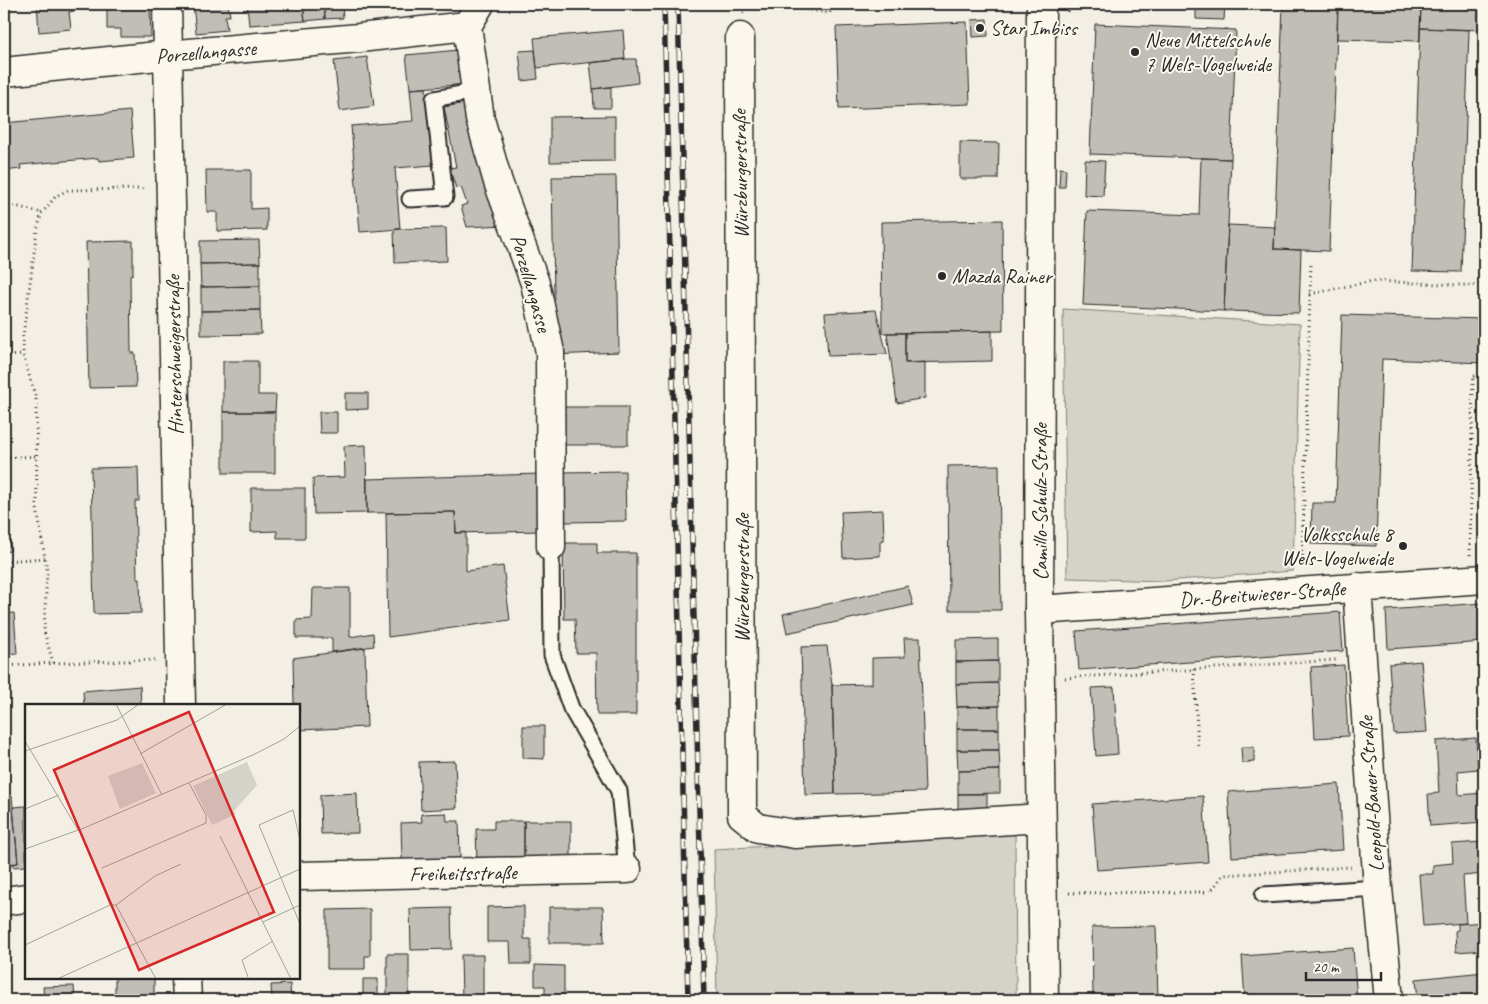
<svg xmlns="http://www.w3.org/2000/svg" width="1488" height="1004" font-family="Caveat,sans-serif">
<rect width="100%" height="100%" fill="#f3efe4"/>
<filter id="ink" filterUnits="userSpaceOnUse"><feTurbulence type="fractalNoise" baseFrequency=".02" numOctaves="2"/><feDisplacementMap in="SourceGraphic" scale="10" xChannelSelector="R" yChannelSelector="G"/><feConvolveMatrix kernelMatrix="1 2 1 2 8 2 1 2 1" color-interpolation-filters="sRGB"/></filter>
<g filter="url(#ink)">
<path fill="#d5d2c9" stroke="#807e7a" d="M1063 309 1300 324 1293 571 1165 581 1067 578Z
M1015 833 1016 1000H717L714 849Z"/>
<path fill="#c0beb6" stroke="#2b2b2b" d="M37 4H73L74 11 69 12 71 29 39 32Z
M107 4H150L151 37H121V29H107Z
M193 4H228L230 16H225L227 30 196 33Z
M247 4H303L305 21 249 25Z
M303 4H324L325 19 305 21Z
M324 4H342L343 18 325 19Z
M1196 4H1225L1224 20 1196 19Z
M1283 4H1338L1329 251 1274 249Z
M1338 4H1421L1420 41 1337 39Z
M1421 4H1484V30L1420 28Z
M4 13 6 38H4Z
M987 19 988 36 973 37 972 20Z
M967 22 970 104 839 109 836 27Z
M1095 24 1236 30 1231 159 1090 154Z
M1420 28 1469 30 1461 272 1412 271Z
M623 30 625 59 537 68 534 38Z
M459 50 466 84 410 89 406 55Z
M535 50 538 79 522 81 519 51Z
M367 57 374 106 340 111 334 61Z
M625 59H636L638 83 593 89 590 63Z
M611 87V108H594L593 89Z
M426 88 433 165 395 168 400 229 360 232 351 126 413 121 410 89Z
M470 102 504 225 467 227 461 206 467 204 461 187 456 188 449 168 456 167 444 107Z
M130 111 134 158 99 161 98 158 20 165 21 169 4 171V123Z
M615 116V161L550 162V117Z
M960 142 999 143 998 179H960Z
M1201 158 1231 159 1224 311 1083 305 1087 211 1199 215Z
M1085 160 1105 161 1103 196 1084 195Z
M1060 168 1066 169 1065 187H1059Z
M206 170H251V209L267 208V230L217 231V212H207Z
M616 176 619 352 555 355 552 177Z
M1002 220 1003 331 882 333 881 222Z
M1228 225 1275 227 1274 249 1301 250 1299 313 1224 311Z
M446 228 447 261 395 263 394 229Z
M259 240 260 263 200 264V241Z
M133 241V274L130 275 131 353H135L136 387 89 388 86 242Z
M260 263V286L201 287 200 264Z
M260 286V310L201 311V287Z
M260 310 261 334 201 335V311Z
M876 310 887 354 828 356 825 313Z
M1342 315 1484 319V363L1382 359 1376 546 1311 544 1312 503H1336Z
M992 331V361L905 363V333Z
M887 333H905V363L925 362V398L897 403Z
M223 361H258V395H276L275 412H223Z
M345 393H368V409L345 410Z
M559 407H628V445H559Z
M223 412H275V473H223Z
M319 412H337V433H320Z
M366 445 367 513 314 514 313 478 345 477 344 446Z
M999 465 1001 610H949L948 466Z
M138 467 139 501H135L137 579H140L141 613 94 614 91 468Z
M625 471 626 521 564 522 563 472Z
M541 474V531L456 533 455 512 367 513V479Z
M251 488H305V538H277V531L251 532Z
M7 510 10 551 4 552V511Z
M883 510 884 540 880 541V556L843 558 841 512Z
M455 512 456 533 466 532V571L503 566 510 620 388 637 386 513Z
M563 543H597V553H636V715H597L596 653H576L575 619H564Z
M908 586 913 605 787 633 783 614Z
M313 588H350V637L373 633 374 646 332 652V638H296V620L312 619Z
M1484 603V642L1388 649 1386 610Z
M1340 612 1343 651 1079 670 1076 631Z
M14 613 17 653 4 654V614Z
M904 638H920L925 792 835 794 832 685 872 684V658L905 657Z
M998 639V661L956 662V640Z
M827 646 832 685 835 794 805 795 801 647Z
M365 648 367 727 299 730V705H294L293 658Z
M998 661V683L956 684V662Z
M1421 661 1427 732 1394 734 1389 664Z
M1344 665 1348 736 1315 738 1311 667Z
M998 683 999 706 957 707 956 684Z
M140 686 141 705H84L83 691Z
M1114 687 1118 754 1096 756 1091 688Z
M999 706V729H957V707Z
M523 726H544V759L523 758Z
M957 729H999V750H957Z
M1476 738 1478 769 1458 771 1459 795 1484 793V822L1430 826 1428 794 1439 793 1436 741Z
M1241 747H1254V762L1242 763Z
M957 750H999L1000 770 958 771Z
M455 761 457 808 421 810 419 762Z
M1000 770V793L958 794V771Z
M1339 784 1343 850 1232 857 1228 792Z
M357 793 358 833 321 834 320 795Z
M958 794H987V809H958Z
M12 796 18 863 4 864V797Z
M1203 796 1208 862 1097 870 1092 804Z
M26 806V866L13 867 12 864 18 863 13 807Z
M446 813 447 821H459L460 859 402 861 401 823 422 822 421 814Z
M494 821H524V861L477 862 476 829H494Z
M524 821H571V861H524Z
M1482 842 1484 874 1463 876 1466 923 1423 926 1419 874H1433V865L1453 863 1452 844Z
M524 906V939H531V964H511L510 942H487V907Z
M549 907H603L604 943H549Z
M451 908 452 949 411 950 410 909Z
M370 909V956H365V969H327V910Z
M1484 922V950L1456 952 1455 931 1458 930V924Z
M1156 926 1158 1000H1093L1092 927Z
M1353 948 1357 1000H1245L1242 956Z
M387 954H409V1000H387Z
M461 955H483V1000H462Z
M535 965 564 966V995L545 996V986H535Z
M1484 972V1000H1418L1416 979Z
M115 978H154V1000H115Z
M363 979H378V1000H363Z
M290 984 291 1000H272L271 985Z
M74 986 75 1000H44L43 987Z"/>
<g fill="none" stroke-linecap="round" stroke-linejoin="round">
<g stroke="#2b2b2b" stroke-width="19">
<path id="service" d="M410 199 445 197 434 99 476 91
M551 547 552 655 571 708 619 791 627 869
M1263 895 1378 888"/>
</g>
<g stroke="#2b2b2b" stroke-width="31">
<path id="minor" d="M167 4 181 705
M467 26 480 119 498 182 535 283 550 352 551 547
M740 37 742 815 758 828 795 834 1041 818
M4 72 167 55 359 38 467 26 480 4
M1357 587 1378 888 1389 1000
M1039 610 1484 579
M299 876 627 869
M4 901 26 898
M186 978 187 1000"/>
</g>
<g stroke="#2b2b2b" stroke-width="31">
<path id="tertiary" d="M1041 4 1039 610 1044 1000"/>
</g>
<path stroke="#2b2b2b" stroke-width="3" stroke-dasharray="1 4" stroke-linecap="butt" d="M766 4 830 13 831 4
M1068 12V10L1082 4
M744 13 746 4
M4 203 42 213
M1481 285 1484 185
M1310 294 1372 281 1484 286
M4 356 23 355
M4 458 37 456
M1470 555 1473 376 1484 377
M4 561 45 558
M1302 566 1311 262
M53 663 44 631 47 571 37 508 36 398 23 355V336L37 230 42 213 56 196 68 190 145 189
M4 666 53 663 155 660
M1194 669 1198 748
M1065 678 1336 660
M1069 893 1210 892 1223 875 1351 867"/>
<use href="#service" stroke="#fbf7ec" stroke-width="15"/>
<use href="#minor" stroke="#fbf7ec" stroke-width="28"/>
<use href="#tertiary" stroke="#fbf7ec" stroke-width="28"/>
<g stroke="#2b2b2b" stroke-width="5.5">
<path id="rail" d="M664 4 688 1000
M678 4 704 1000"/>
</g>
<use href="#rail" stroke="#fbf7ec" stroke-width="4" stroke-dasharray="11" stroke-linecap="butt"/>
</g>
</g>
<g fill="#2b2b2b" stroke="#fbf7ec" stroke-width="2">
<circle cx="980" cy="28" r="5"/>
<circle cx="1135" cy="52" r="5"/>
<circle cx="942" cy="276" r="5"/>
<circle cx="1403" cy="546" r="5"/>
</g>
<g text-anchor="middle" dominant-baseline="central" stroke-width="4" stroke-linejoin="round" paint-order="stroke">
<g font-size="21" fill="#2b2b2b" stroke="#fbf7ec" text-anchor="start">
<text x="990" y="28">Star Imbiss</text>
<text x="1145" y="40">Neue Mittelschule<tspan x="1145" dy="24">7 Wels-Vogelweide</tspan></text>
<text x="952" y="276">Mazda Rainer</text>
<text x="1393" y="534" text-anchor="end">Volksschule 8<tspan x="1393" dy="24">Wels-Vogelweide</tspan></text>
</g>
<g font-size="21" fill="#2b2b2b" stroke="#fbf7ec">
<text transform="translate(206 52) rotate(-5)">Porzellangasse</text>
<text transform="translate(740 174) rotate(-91)">Würzburgerstraße</text>
<text transform="translate(531 283) rotate(74)">Porzellangasse</text>
<text transform="translate(174 355) rotate(-91)">Hinterschweigerstraße</text>
<text transform="translate(1040 502) rotate(-90)">Camillo-Schulz-Straße</text>
<text transform="translate(742 578) rotate(-90)">Würzburgerstraße</text>
<text transform="translate(1262 594) rotate(-4)">Dr.-Breitwieser-Straße</text>
<text transform="translate(1371 794) rotate(-94)">Leopold-Bauer-Straße</text>
<text transform="translate(463 873) rotate(-1)">Freiheitsstraße</text>
</g>
</g>
<g transform="translate(25 704)">
<rect width="275" height="275" fill="#f3efe4"/>
<path d="M222 58 232 81 209 107 211 110 187 121 168 82ZM117 59 131 89 95 105 83 72Z" fill="#d5d2c9"/>
<path fill="none" stroke="#a3a19a" stroke-width="1" d="M91 0 137 91M0 37 53 126M0 47 92 16 114 0M115 50 202 0M0 105 34 91M195 132 266 275M275 136 268 106 234 121 275 220M0 145 59 124 230 50 259 35 275 22M77 164 181 119V111L164 79M80 188 85 201H91L131 275M91 201 130 172 156 160M238 218 275 201M0 241 85 201M223 273 217 256 248 237M32 275 275 165"/>
<path fill="#d62828" fill-opacity="0.15" stroke="#d62828" stroke-width="2.5" d="M164 8 249 208 114 266 29 66Z"/>
<rect width="275" height="275" fill="none" stroke="#2b2b2b" stroke-width="2.5"/>
</g>
<rect width="1488" height="1004" fill="none" stroke="#fbf7ec" stroke-width="20"/>
<rect x="10" y="10" width="1468" height="984" fill="none" stroke="#2b2b2b" stroke-width="2" filter="url(#ink)"/>
<path d="M1306 972v8h75v-8" fill="none" stroke="#2b2b2b" stroke-width="2.5"/>
<text x="1313" y="972" font-size="15" fill="#2b2b2b" stroke="#fbf7ec" stroke-width="4" paint-order="stroke">20 m</text>
</svg>
